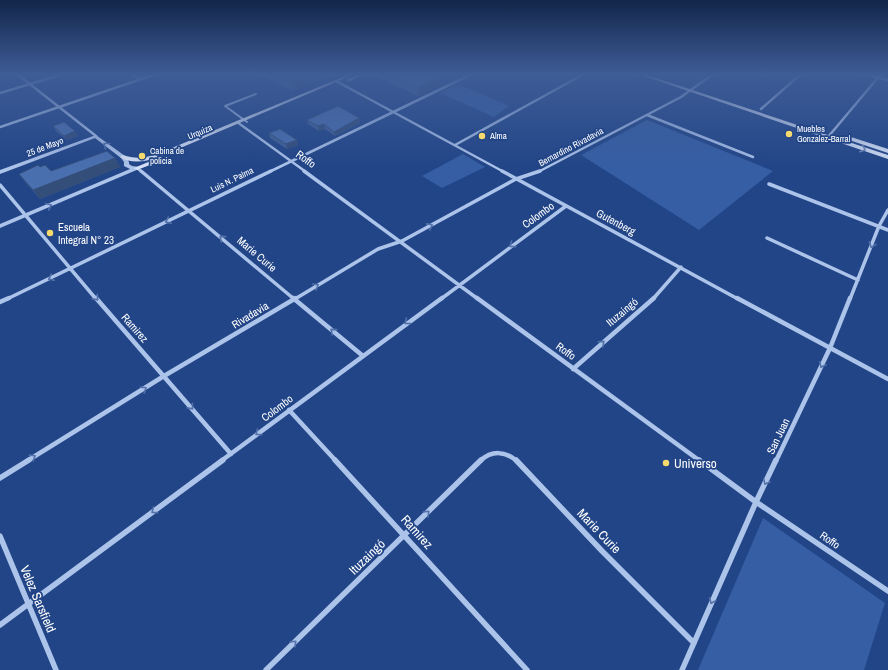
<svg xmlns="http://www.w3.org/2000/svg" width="888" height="670" font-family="'Archivo Narrow',sans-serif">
<rect width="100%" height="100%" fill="#224587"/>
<path fill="#355ea4" d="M458 84 509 106 494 117 440 93Z
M647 120 773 171 699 230 581 155Z
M463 154 485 167 442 188 422 176Z
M763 518 885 603 864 670H698Z"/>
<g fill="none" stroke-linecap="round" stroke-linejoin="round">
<path stroke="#acc3ea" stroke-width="2" d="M247 122 225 106 256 94"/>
<path stroke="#acc3ea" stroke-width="2.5" d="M17 74 96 136
M131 74 139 79
M864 74 888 80
M336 81 504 172
M0 93 63 74
M761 109 801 74
M647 115 753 157
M237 122 306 172
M0 127 156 74
M828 137 881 74
M455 145 584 74
M137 168 142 172
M269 172 472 74
M538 172 681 97 713 74"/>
<path stroke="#acc3ea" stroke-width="3.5" d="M141 171 294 299
M304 171 478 299
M502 171 738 299
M769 184 888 230
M0 185 96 299
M767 238 858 280
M7 299 271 171
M295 299 378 249 402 241 516 179 540 171
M441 299 566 206
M653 299 681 267
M850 299 879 226 888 210"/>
<path stroke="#acc3ea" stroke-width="4.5" d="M96 298 231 454
M293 298 363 356
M477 298 700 461
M737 298 888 379
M0 302 9 298
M573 369 654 298
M289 410 336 461
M27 461 164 376 296 298
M221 461 442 298
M480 461C492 450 505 451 517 461
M776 461 830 348 850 298"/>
<path stroke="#acc3ea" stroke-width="5.5" d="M335 460 527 670
M516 460 602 551 694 643
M699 460 756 502 888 591
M0 478 29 460
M0 536 56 670
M0 625 223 460
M266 670 481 460
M682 670 756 502 776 460"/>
<path fill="#acc3ea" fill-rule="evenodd" d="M96 135 125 156 129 162V164L132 166 139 167V169L0 228V224L130 169 124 166V162L121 158 95 138 0 174V170Z"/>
<path fill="#d7e2f8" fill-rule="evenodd" d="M350 74H355L159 157C147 161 132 165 120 157L123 155C135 159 143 158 155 155Z
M359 74H364L350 81 346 80Z
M638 74H644L888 155V159Z
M851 137 888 149V153L849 140 848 139Z
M153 160 155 161V163L137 170 134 168Z"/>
</g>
<path fill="#405f96" d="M259 74H336L293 91Z
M371 74H433L440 85 418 96Z
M359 118 360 123 335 136 325 129 319 131 308 124 307 120Z
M53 126 78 136 67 140 56 131Z
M269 133 297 140 298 145 287 149 270 138Z
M115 158 120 167 40 199 26 183 19 174 40 167 51 171Z"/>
<path fill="#344e7a" d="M302 74H336L293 91 290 78Z
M440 77V85L418 96V87Z
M359 118 360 123 335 136 334 132Z
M324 124 325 129 319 131 318 126Z
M75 131 78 136 67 140 64 136Z
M297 140 298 145 287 149 286 144Z
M115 158 120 167 40 199 33 190Z"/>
<path fill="#4a6faf" stroke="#344e7a" d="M281 74H302L290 78Z
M388 74H433L440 77 418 87Z
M338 106 359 118 334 132 324 124 318 126 307 120Z
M64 122 75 131 64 136 53 126Z
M280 129 297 140 286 144 269 133Z
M107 151 115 158 33 190 19 174 38 165 40 167 45 165 51 171Z"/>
<defs><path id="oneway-chevron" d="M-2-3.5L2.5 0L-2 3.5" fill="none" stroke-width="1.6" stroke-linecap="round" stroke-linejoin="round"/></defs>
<g stroke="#5271aa">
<use href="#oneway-chevron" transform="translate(106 145) rotate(-142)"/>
<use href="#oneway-chevron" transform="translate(49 206) rotate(-23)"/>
<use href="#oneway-chevron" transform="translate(168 221) rotate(154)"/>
<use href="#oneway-chevron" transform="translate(430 226) rotate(-29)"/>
<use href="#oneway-chevron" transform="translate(222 238) rotate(-140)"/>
<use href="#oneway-chevron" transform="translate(512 245) rotate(144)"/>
<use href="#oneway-chevron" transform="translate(872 245) rotate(112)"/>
<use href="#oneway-chevron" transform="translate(51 278) rotate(154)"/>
<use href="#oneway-chevron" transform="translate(316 286) rotate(-31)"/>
<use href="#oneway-chevron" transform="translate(96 298) rotate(49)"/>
<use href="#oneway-chevron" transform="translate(407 322) rotate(143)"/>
<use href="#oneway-chevron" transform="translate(333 331) rotate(-140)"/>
<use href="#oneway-chevron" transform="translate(602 343) rotate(-42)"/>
<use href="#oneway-chevron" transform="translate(822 365) rotate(116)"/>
<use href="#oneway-chevron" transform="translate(144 389) rotate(-32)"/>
<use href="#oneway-chevron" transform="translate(191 407) rotate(49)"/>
<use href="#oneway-chevron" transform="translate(258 433) rotate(143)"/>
<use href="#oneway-chevron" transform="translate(33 457) rotate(-32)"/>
<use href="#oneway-chevron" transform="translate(766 482) rotate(116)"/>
<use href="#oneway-chevron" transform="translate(154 511) rotate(143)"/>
<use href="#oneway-chevron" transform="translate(427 513) rotate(-45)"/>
<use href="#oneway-chevron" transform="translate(712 601) rotate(114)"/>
<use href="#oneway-chevron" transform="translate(294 643) rotate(-44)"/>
</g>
<use stroke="#738cba" href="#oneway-chevron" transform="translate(863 149) rotate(19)"/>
<linearGradient id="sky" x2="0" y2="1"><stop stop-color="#13264a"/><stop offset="0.44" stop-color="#3e5c96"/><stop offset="1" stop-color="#3e5c96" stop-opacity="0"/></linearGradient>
<rect width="888" height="168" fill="url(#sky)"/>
<g fill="#f6da6e" stroke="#224587" stroke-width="1.5">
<circle cx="789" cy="134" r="4"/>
<circle cx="482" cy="136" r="4"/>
<circle cx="142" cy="156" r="4"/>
<circle cx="50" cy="233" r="4"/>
<circle cx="666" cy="463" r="4"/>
</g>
<g text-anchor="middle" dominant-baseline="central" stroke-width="3.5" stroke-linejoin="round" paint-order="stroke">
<g font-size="9" fill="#fff" stroke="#224587" text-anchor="start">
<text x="797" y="129">Muebles<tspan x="797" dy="10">Gonzalez-Barral</tspan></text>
<text x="490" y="136">Alma</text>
<text x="150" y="151">Cabina de<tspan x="150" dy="10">policia</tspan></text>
</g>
<g font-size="9" fill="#fff" stroke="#224587">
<text transform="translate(200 132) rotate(-23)">Urquiza</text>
<text transform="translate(45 147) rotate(-21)">25 de Mayo</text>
<text transform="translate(571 147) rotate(-28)">Bernardino Rivadavia</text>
<text transform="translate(232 180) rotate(-26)">Luis N. Palma</text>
</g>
<g font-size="11" fill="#fff" stroke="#224587">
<text transform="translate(306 159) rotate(36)">Roffo</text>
<text transform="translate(538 215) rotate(-36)">Colombo</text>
<text transform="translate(616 222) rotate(28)">Gutenberg</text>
<text transform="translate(257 254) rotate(40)">Marie Curie</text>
<text transform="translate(622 312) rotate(-40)">Ituzaingó</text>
<text transform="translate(250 315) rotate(-31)">Rivadavia</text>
<text transform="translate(135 328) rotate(49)">Ramirez</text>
<text transform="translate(566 351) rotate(36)">Roffo</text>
<text transform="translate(277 408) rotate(-37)">Colombo</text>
<text transform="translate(778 436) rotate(-64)">San Juan</text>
<text transform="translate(830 540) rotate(34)">Roffo</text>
</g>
<g font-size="11" fill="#fff" stroke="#224587" text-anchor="start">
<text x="58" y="227">Escuela<tspan x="58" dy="13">Integral N° 23</tspan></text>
</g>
<g font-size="13" fill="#fff" stroke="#224587" text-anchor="start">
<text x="674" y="463">Universo</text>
</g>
<g font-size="13" fill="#fff" stroke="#224587">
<text transform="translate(599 531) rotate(46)">Marie Curie</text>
<text transform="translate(417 532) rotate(48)">Ramirez</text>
<text transform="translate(367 557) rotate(-44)">Ituzaingó</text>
<text transform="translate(38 599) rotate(67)">Velez Sarsfield</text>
</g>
</g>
</svg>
